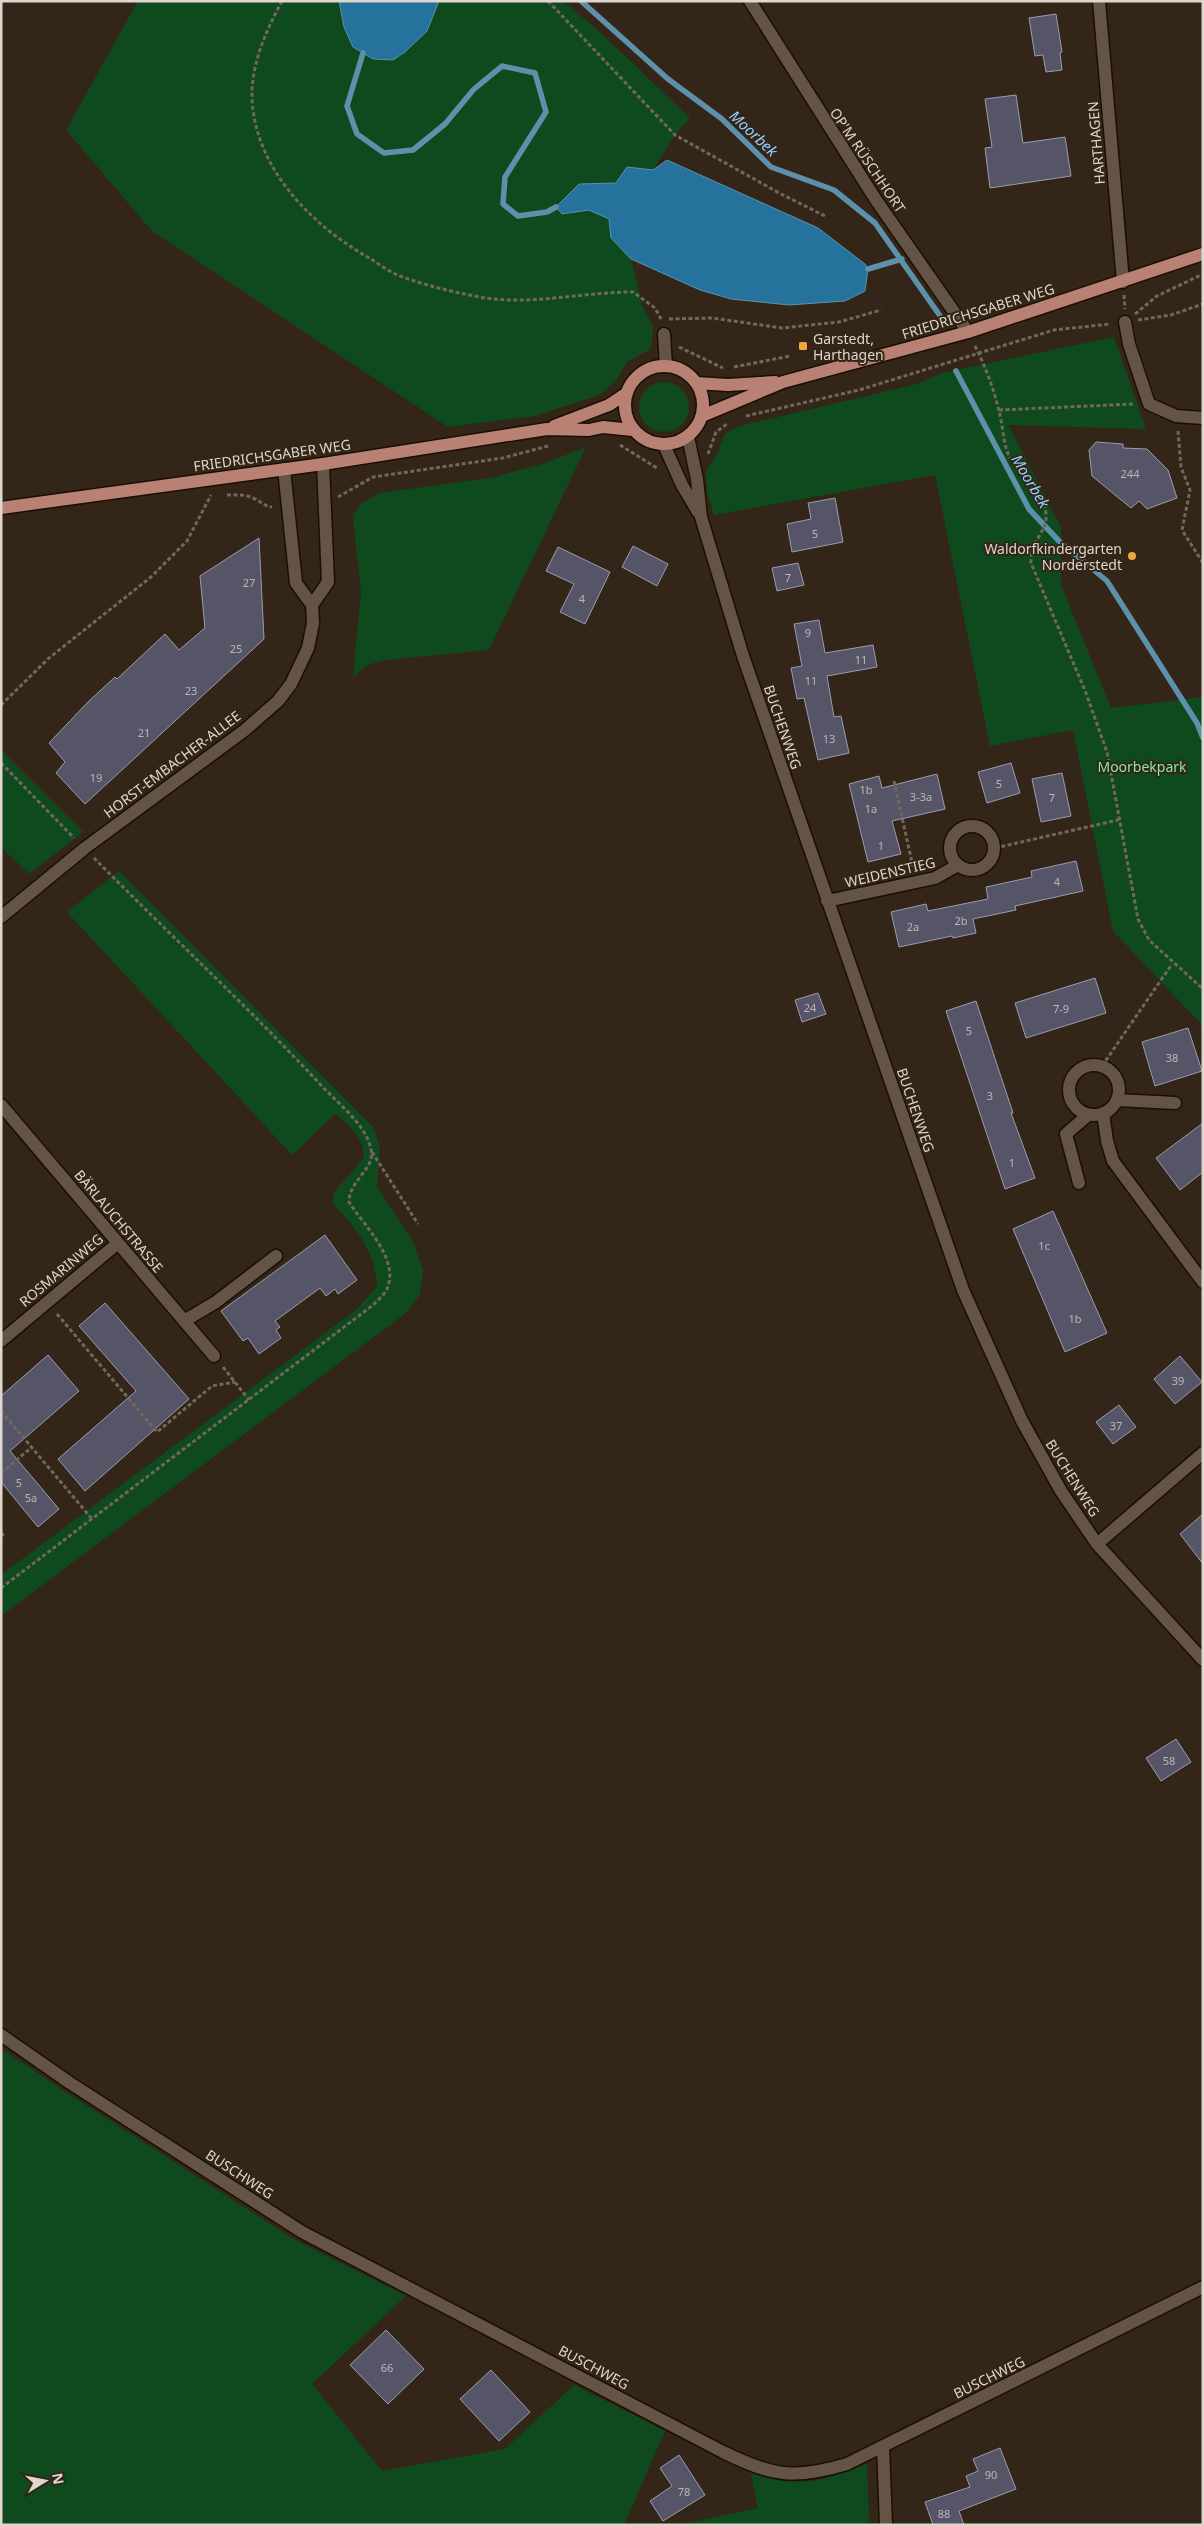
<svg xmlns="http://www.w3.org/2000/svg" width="1204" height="2526" font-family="'Noto Sans',sans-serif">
<rect width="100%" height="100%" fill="#332618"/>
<path fill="#0f4a1f" d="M138 1H339L344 27 353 47 373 59 427 31 439 1H563L602 34 690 118 675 135 653 170 627 167 616 183 579 185 562 214 589 210 610 220 611 238 631 259 642 304 653 327 651 349 627 362 616 381 600 395 534 416 448 427 152 231 66 130Z
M1114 337 1146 429 1008 425 1061 527V585L1111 708 1203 697V1026L1113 931 1073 730 990 746 935 475 714 515 707 492 706 470 717 455 724 435 736 427 917 384 942 373Z
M639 407a25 25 0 1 1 50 0a25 25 0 1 1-50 0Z
M586 447 489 650 385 660 367 665 353 677 361 593 353 516 361 504 379 493 490 478 546 463Z
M1 750 83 832 29 874 1 847Z
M119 871 374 1128 380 1149 377 1187 413 1241 423 1270 420 1294 406 1313 1 1616V1575L357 1309 377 1287C374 1248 357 1230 332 1202L335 1191 364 1158C363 1137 351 1126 335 1114L292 1155 67 912Z
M5 2051 61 2089 295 2240 406 2296 312 2384 382 2471 505 2449 574 2385 665 2431 624 2525H1V2053Z
M867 2464 869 2525H678L758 2508 751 2474C799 2488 821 2482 867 2464Z"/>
<path fill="#25739c" stroke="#5d91ab" d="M339 1H439L427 31 405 52 393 60 373 59 353 47 344 27Z
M667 160 818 228 865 264 868 269 865 291 845 301 789 305 731 299 700 290 631 259 611 238 609 219 589 210 562 214 556 207 579 184 616 183 627 167 653 170Z"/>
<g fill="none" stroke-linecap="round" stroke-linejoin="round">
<path stroke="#5d91ab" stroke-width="5.5" d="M581 1 668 79 722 119 771 167 834 190 875 223 945 323
M363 53 347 106 357 134 384 153 413 150 445 124 474 89 502 66 535 73 546 112 505 177 503 204 518 216 547 212 556 207
M868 269 902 259
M956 371 1029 509 1059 541 1107 581 1197 723 1203 738"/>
</g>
<path fill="#565568" stroke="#9c9bb0" d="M1056 14 1062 52 1060 53 1062 70 1046 72 1043 55 1035 56 1029 18Z
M1016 95 1023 143 1065 137 1071 176 990 188 985 148 992 147 985 99Z
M1096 442 1123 444V448L1147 449 1168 470 1177 498 1147 509 1139 501 1131 508 1092 476 1089 450Z
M835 498 843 542 792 552 787 524 811 519 808 503Z
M259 538 264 639 85 804 56 773 65 762 49 743 88 702 115 677 117 679 165 634 179 650 205 628 200 576Z
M633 546 668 564 657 586 622 567Z
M558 547 610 572 585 624 560 612 574 584 546 571Z
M798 563 804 585 777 591 772 568Z
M819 620 825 653 873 645 877 667 827 676 834 717 841 716 849 753 818 760 804 698 797 699 791 668 802 666 794 624Z
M1011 763 1020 793 987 803 978 772Z
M1062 773 1071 816 1041 822 1032 779Z
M937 774 945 809 892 821 901 854 868 862 849 784 879 776 882 788Z
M1076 861 1083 891 1015 906 1016 910 973 919 976 933 953 938 952 936 899 947 891 912 926 904 928 911 988 899 986 887 1032 877 1031 871Z
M1095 978 1106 1013 1026 1038 1015 1003Z
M818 993 826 1014 802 1022 795 1000Z
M976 1001 1013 1113H1011L1035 1178 1005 1189 946 1011Z
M1188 1028 1202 1071 1155 1086 1142 1042Z
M1203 1123V1172L1180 1190 1156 1158Z
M1053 1211 1107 1333 1065 1352 1013 1229Z
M325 1235 357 1280 338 1294 335 1289 326 1296 320 1288 275 1321 280 1327 276 1330 281 1338 259 1354 248 1338 243 1341 221 1311Z
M105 1303 189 1399 85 1491 58 1459 136 1391 79 1326Z
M48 1355 79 1391 10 1451 59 1509 38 1527 1 1482V1396Z
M1180 1356 1202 1382 1175 1404 1154 1379Z
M1119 1405 1136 1427 1113 1444 1096 1422Z
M1203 1514V1564L1180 1534Z
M1176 1739 1191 1762 1161 1781 1146 1758Z
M386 2330 424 2369 388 2404 350 2365Z
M491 2370 530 2412 499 2441 460 2399Z
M1000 2448 1016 2489 959 2511 964 2525H933L925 2502 970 2487 966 2476 978 2471 973 2459Z
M679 2455 705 2495 663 2521 650 2501 672 2486 660 2468Z"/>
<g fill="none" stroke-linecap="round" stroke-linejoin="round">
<g stroke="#1b0f03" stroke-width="15">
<path id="minor" d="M750 1 876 200 968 332
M1099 1 1123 282
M1125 322 1129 344 1149 404 1176 416 1203 418
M664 334 666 366
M688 437 697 479 701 517 743 656 963 1290 1022 1421 1061 1491 1097 1544 1203 1660
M664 445 682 485 698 512
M284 469 296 583 312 605
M950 848a22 22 0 1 1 44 0a22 22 0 1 1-44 0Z
M827 901 935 878 958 865
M1 917 85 848 245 730 278 701 291 684 308 648 313 623 312 605 328 582 323 464
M1069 1090a25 25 0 1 1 50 0a25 25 0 1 1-50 0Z
M1117 1100 1175 1103
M1 1105 214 1356
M1103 1113 1107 1141 1113 1161 1203 1282
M1079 1183 1066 1134 1088 1115
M184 1321 216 1302 276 1256
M1 1341 118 1243
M1097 1544 1203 1453
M1 2035 70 2083 302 2232 723 2452C772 2476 794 2480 847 2464L1203 2287
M883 2446 886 2525"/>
</g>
<g stroke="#1b0f03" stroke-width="15">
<path id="major" d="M625 405a39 39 0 1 1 78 0a39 39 0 1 1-78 0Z
M696 383 728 385 775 382
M702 416 783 382 968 332 1203 254
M554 426 609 405 627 393
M1 508 323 464 547 429 589 430 603 427 633 430"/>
</g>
<path stroke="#72675b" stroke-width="3" stroke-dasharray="4 2.5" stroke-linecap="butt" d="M282 1C266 31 251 64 252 98 255 169 312 226 371 259 380 265 390 272 400 276 427 286 457 293 485 298 533 305 584 292 633 292L655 308 661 319
M548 1 675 135 781 194 825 216
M1124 295 1125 309
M1135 314 1157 296 1203 274
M669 319 712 318 782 328 839 322 881 310
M1138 320 1171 315 1203 304
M975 346C985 365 994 390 999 411 1003 425 1003 443 1009 456 1020 479 1046 488 1046 517 1047 531 1030 542 1031 563L1086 693 1107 752 1138 919 1149 940 1203 989
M679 347 723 368
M734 367 790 356
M999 410 1133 404
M746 416 859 390 1054 330 1110 324
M1178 431 1181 467 1190 490 1182 530 1203 563
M620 445 657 468
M708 454 716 432 727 424
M227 495C236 495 245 494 253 498 261 501 263 506 272 507
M338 497 373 477 503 458 548 446
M1 705 49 658 151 577 187 541 211 495
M1 763 74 838
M894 781 913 867
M995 848 1118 820
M1102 1066 1172 964
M372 1152 418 1224
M57 1314 157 1432 212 1386 235 1382
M223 1367 249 1400
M1 1411 92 1519
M1 1473 32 1447
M1 1533 4 1536
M1 1588 373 1305C377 1301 383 1296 386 1291 402 1260 363 1225 349 1202 349 1180 376 1169 371 1149 365 1123 337 1103 320 1084 247 1006 169 934 94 858"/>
<use href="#minor" stroke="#635445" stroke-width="12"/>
<use href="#major" stroke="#b98174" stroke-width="12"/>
</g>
<g fill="#eea83c" stroke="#332618" stroke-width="2">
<rect x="798" y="341" width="10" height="10" rx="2.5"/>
<circle cx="1132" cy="556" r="5"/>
</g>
<g text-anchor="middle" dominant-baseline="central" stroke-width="4" stroke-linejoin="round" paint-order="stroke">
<g font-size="11" fill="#bdb6b4">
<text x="1130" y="473">244</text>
<text x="815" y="533">5</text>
<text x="788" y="577">7</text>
<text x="249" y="582">27</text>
<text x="582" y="598">4</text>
<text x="808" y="632">9</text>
<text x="236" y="648">25</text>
<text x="861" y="659">11</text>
<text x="811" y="680">11</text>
<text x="191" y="690">23</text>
<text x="144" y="732">21</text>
<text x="829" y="738">13</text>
<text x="96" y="777">19</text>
<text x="999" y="783">5</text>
<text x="866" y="789">1b</text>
<text x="921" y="796">3-3a</text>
<text x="1052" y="797">7</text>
<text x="871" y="808">1a</text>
<text x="881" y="845">1</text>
<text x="1057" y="881">4</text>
<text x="961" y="920">2b</text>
<text x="913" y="926">2a</text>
<text x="810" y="1007">24</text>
<text x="1061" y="1008">7-9</text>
<text x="969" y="1030">5</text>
<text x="1172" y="1057">38</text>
<text x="990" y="1095">3</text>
<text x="1012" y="1162">1</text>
<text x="1044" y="1245">1c</text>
<text x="1075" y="1318">1b</text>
<text x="1178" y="1380">39</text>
<text x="1116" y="1425">37</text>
<text x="19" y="1482">5</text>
<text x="31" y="1497">5a</text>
<text x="1169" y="1760">58</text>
<text x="387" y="2367">66</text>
<text x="991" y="2474">90</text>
<text x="684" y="2491">78</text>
<text x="944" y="2513">88</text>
</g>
<g font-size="14" fill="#dfd6cd" stroke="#332618">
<text transform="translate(1096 143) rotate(-95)">HARTHAGEN</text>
<text transform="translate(868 160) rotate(56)">OP'M RÜSCHHORT</text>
<text transform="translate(978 311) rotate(-17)">FRIEDRICHSGABER WEG</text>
<text transform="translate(272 455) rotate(-8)">FRIEDRICHSGABER WEG</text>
<text transform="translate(783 727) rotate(71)">BUCHENWEG</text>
<text transform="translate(172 764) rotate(-37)">HORST-EMBACHER-ALLEE</text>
<text transform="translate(890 872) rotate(-13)">WEIDENSTIEG</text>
<text transform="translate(916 1110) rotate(71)">BUCHENWEG</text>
<text transform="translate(119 1221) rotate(50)">BÄRLAUCHSTRASSE</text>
<text transform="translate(61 1270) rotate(-40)">ROSMARINWEG</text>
<text transform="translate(1073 1478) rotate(58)">BUCHENWEG</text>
<text transform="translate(240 2174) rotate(33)">BUSCHWEG</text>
<text transform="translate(594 2367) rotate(28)">BUSCHWEG</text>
<text transform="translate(989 2377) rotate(-26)">BUSCHWEG</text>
</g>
<g font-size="14" fill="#dfd6cd" stroke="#332618" text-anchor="start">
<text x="813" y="338">Garstedt,<tspan x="813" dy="16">Harthagen</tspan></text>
<text x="1122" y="548" text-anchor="end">Waldorfkindergarten<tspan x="1122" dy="16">Norderstedt</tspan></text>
</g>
<g font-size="14" fill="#85ed98" stroke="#332618">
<text x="1142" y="766">Moorbekpark</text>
</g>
<g font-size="15" font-style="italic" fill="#8ed3fd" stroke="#332618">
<text transform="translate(754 133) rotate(43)">Moorbek</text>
<text transform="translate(1031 481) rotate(59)">Moorbek</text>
</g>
</g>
<rect width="1204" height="2526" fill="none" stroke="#dfd6cd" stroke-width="5"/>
<g transform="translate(45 2481) rotate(80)" stroke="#332618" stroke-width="4" paint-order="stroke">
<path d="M0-4L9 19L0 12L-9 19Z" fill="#dfd6cd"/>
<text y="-8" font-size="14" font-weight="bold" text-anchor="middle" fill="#dfd6cd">N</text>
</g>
</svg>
